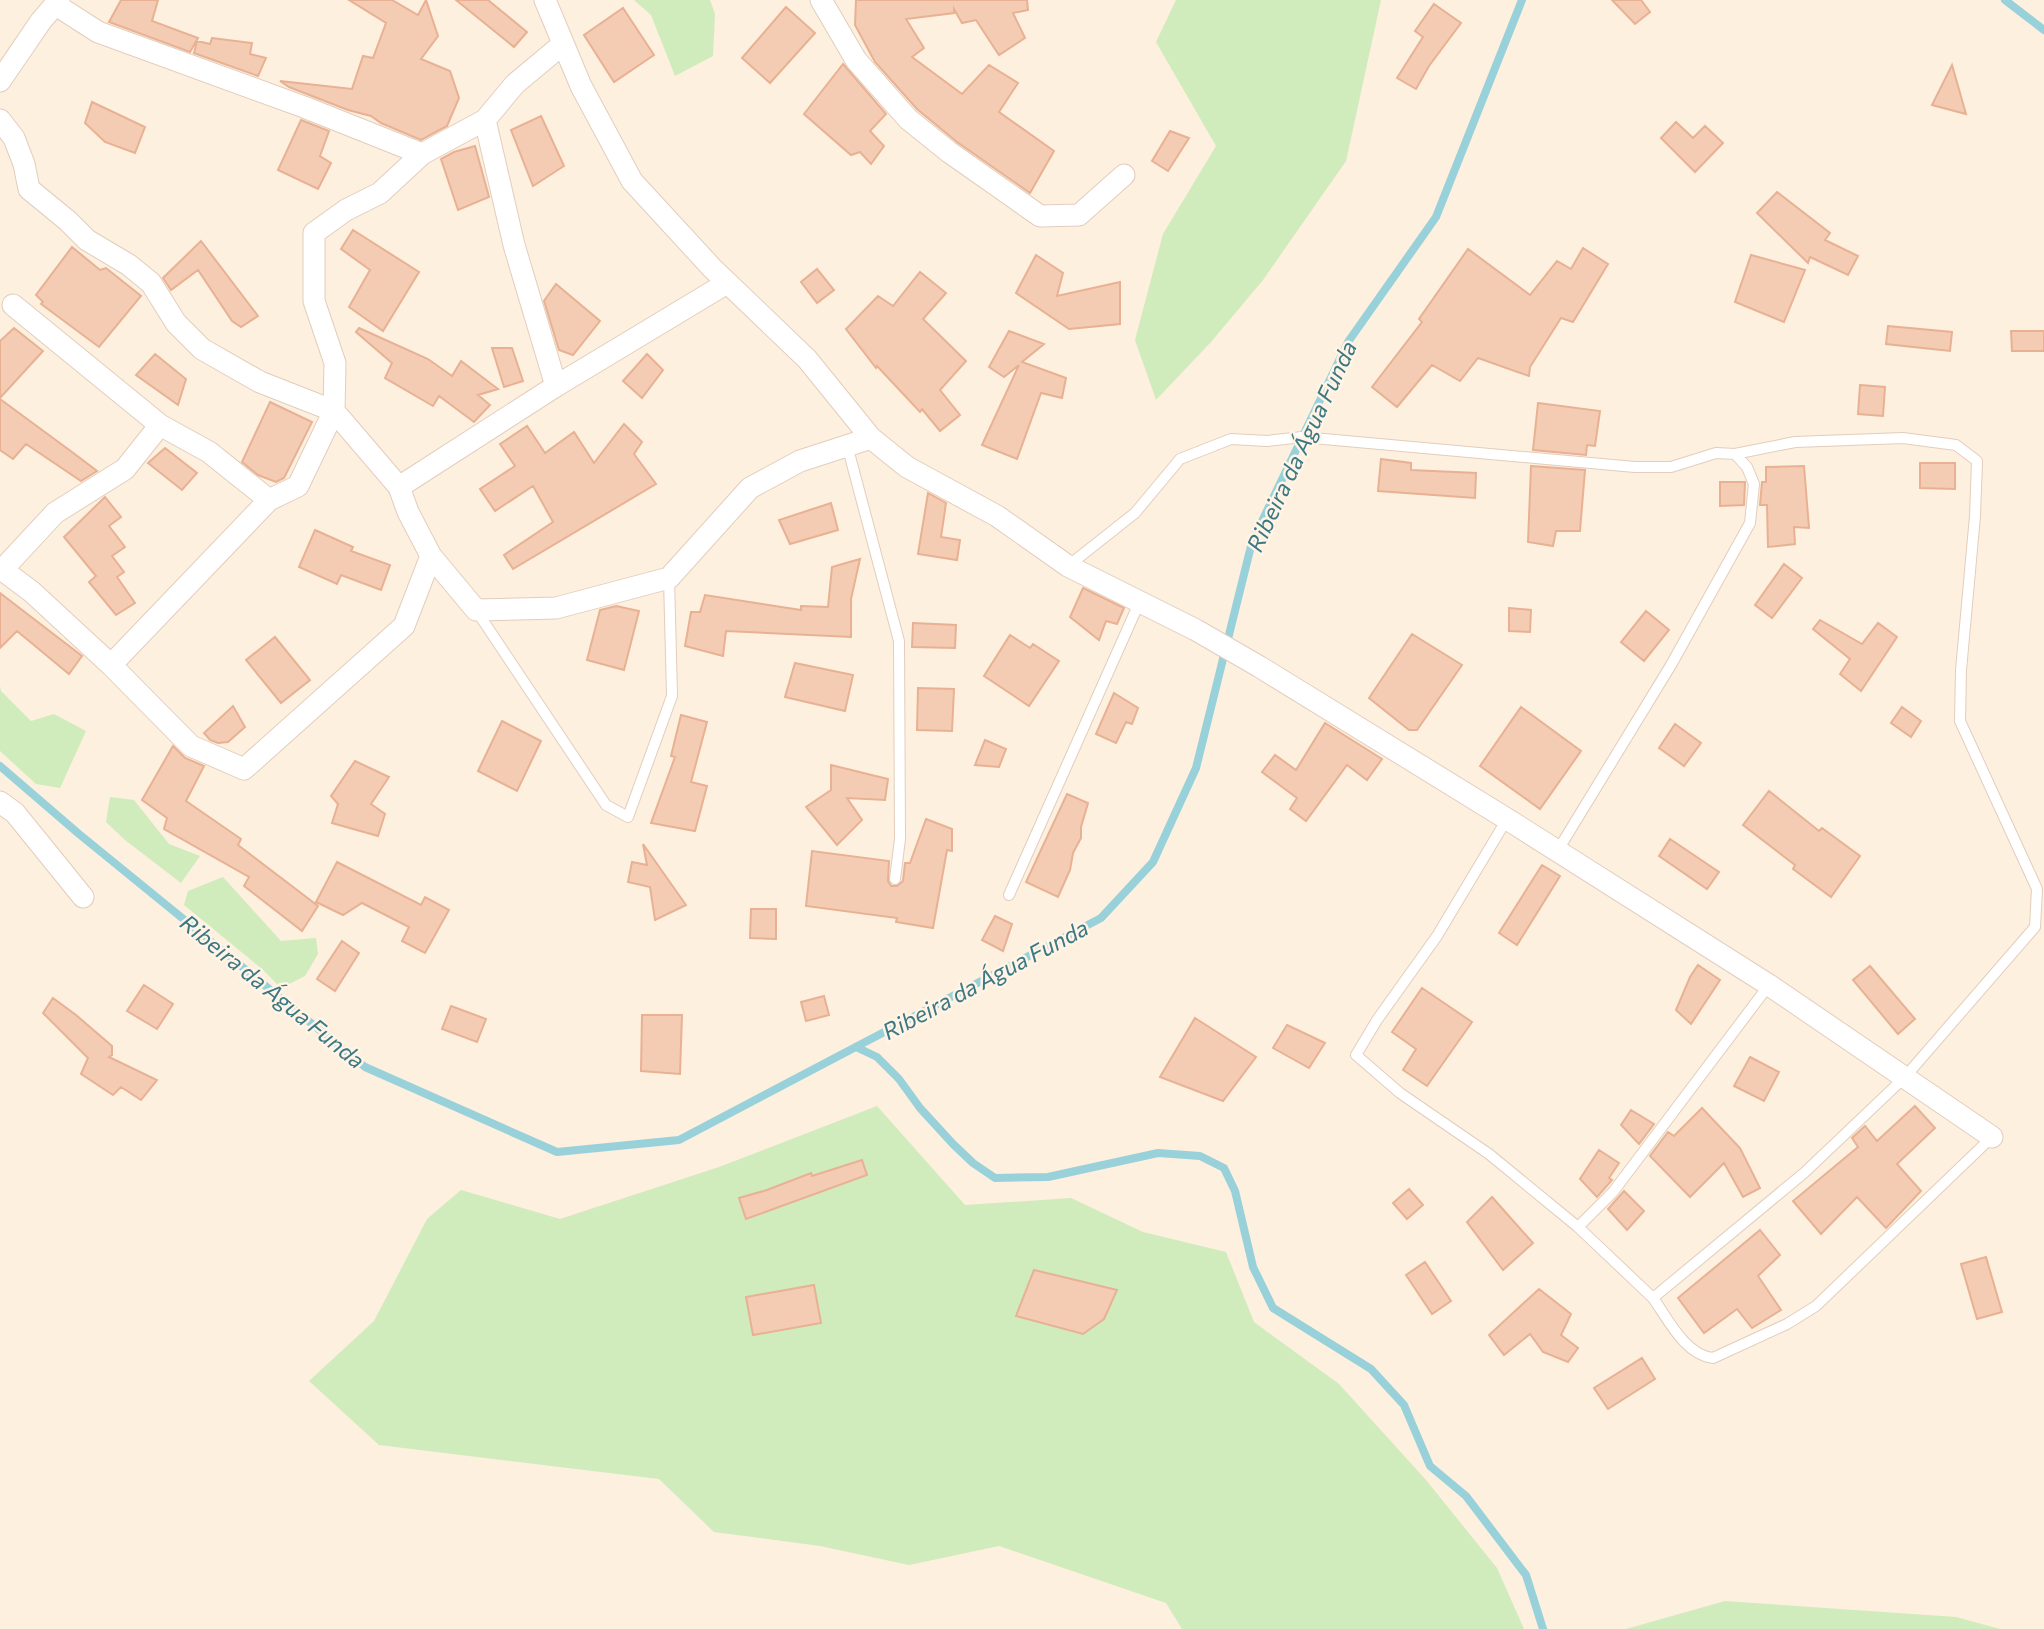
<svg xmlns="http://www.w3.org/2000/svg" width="2044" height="1629" font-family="Commissioner,sans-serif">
<rect width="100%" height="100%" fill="#fdf0de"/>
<path fill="#d0ebbc" d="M634 0H710L715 14 713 56 675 76 651 15Z
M1176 0H1381L1346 161 1263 280 1211 342 1156 400 1135 340 1163 234 1216 146 1156 42Z
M0 686 1 691 31 721 54 714 86 731 60 788 36 784 0 751Z
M110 797 134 800 169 844 200 856 181 883 125 840 106 822Z
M223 877 281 941 316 938 318 954 305 976 281 988 262 969 184 905 188 891Z
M877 1106 965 1205 1071 1198 1143 1232 1226 1252 1254 1322 1339 1384 1426 1480 1497 1568 1524 1629H1182L1166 1603 999 1546 909 1565 820 1546 714 1532 659 1479 379 1445 309 1381 374 1321 427 1219 461 1190 560 1219 719 1167Z
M1725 1601 1956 1617 2000 1629H1626Z"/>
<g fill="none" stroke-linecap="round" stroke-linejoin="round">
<path stroke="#98d1da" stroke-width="8" d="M2005 0 2044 30
M0 766 79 834 365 1067 557 1152 679 1140 1101 918 1153 862 1196 768 1252 542 1348 342 1436 217 1522 0
M856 1047 877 1057 899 1079 920 1108 953 1144 973 1163 995 1178 1048 1177 1158 1153 1200 1156 1224 1168 1235 1191 1253 1267 1273 1308 1371 1369 1404 1405 1430 1466 1466 1496 1526 1575 1543 1629"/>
</g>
<path fill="#f4ccb4" stroke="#e8b193" stroke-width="2" d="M121 0H158L152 21 198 38 190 52 109 22Z
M349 0H392L418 15 426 0 438 36 421 59 450 71 459 98 447 126 421 140 381 123 371 116 348 110 289 87 280 81 352 89 363 56 373 58 386 23Z
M456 0H488L527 32 514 47Z
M856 0H1027L1028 10 1013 13 1025 38 999 55 976 20 962 23 954 9V13L906 19 924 48 912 57 962 94 989 65 1018 83 999 112 1054 151 1030 193 957 142 917 109 875 62 855 25Z
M1612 0H1641L1650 12 1635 24Z
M1434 4 1461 23 1429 66 1416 89 1397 78 1423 37 1415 31Z
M786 7 815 33 770 83 742 58Z
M623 8 654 55 614 82 584 35Z
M212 38 252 43 250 54 266 58 258 76 194 53 197 41 210 44Z
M843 64 886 114 870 131 884 146 871 164 860 152 851 155 804 114Z
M1952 65 1966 114 1932 105Z
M92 102 145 127 135 153 105 142 85 123Z
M541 116 564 166 533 186 511 130Z
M301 120 329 131 320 156 331 163 318 189 278 170Z
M1676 122 1693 138 1705 126 1723 143 1695 172 1661 138Z
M1170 131 1189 138 1168 171 1152 161Z
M475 146 489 197 458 210 441 159 454 152Z
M1777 192 1830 233 1825 240 1858 256 1848 275 1810 257 1808 263 1757 213Z
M353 230 419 272 383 331 349 307 370 270 341 249Z
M201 241 258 316 241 327 232 321 198 270 171 290 163 278Z
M72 247 100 270 106 268 141 296 99 347 41 304 43 302 36 295Z
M1583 248 1608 264 1573 322 1561 318 1530 367 1529 376 1478 358 1460 381 1432 365 1397 407 1372 387 1422 322 1419 319 1468 249 1530 295 1557 261 1571 269Z
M1036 255 1063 273 1057 296 1120 282V324L1069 329 1016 293Z
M1751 255 1805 270 1784 322 1735 302Z
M817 269 834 290 817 303 801 282Z
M920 272 946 293 923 319 966 361 940 390 960 415 940 431 922 409 920 412 877 366 876 368 846 329 878 296 893 306Z
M556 284 600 321 573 355 559 350 544 301Z
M1888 326 1952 332 1950 351 1886 344Z
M14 328 43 351 0 398V341Z
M359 328 428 359 452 376 461 361 498 389 478 395 490 405 474 422 439 396 433 406 385 378 392 363 356 332Z
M1009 331 1044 344 1022 362 1066 378 1062 398 1041 393 1017 459 982 445 1019 365 1004 377 989 367Z
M2011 331H2044V351H2012Z
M492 348H512L523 381 504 387Z
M155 354 186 379 178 405 136 375Z
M647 354 663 370 642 398 623 381Z
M1860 385 1885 387 1883 416 1858 414Z
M0 399 72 452 97 471 81 481 26 444 13 459 0 450Z
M270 402 312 422 284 478 276 482 258 475 242 462Z
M1538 403 1600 411 1595 446 1587 445 1586 455 1533 450Z
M624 424 642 442 634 454 656 484 513 569 504 555 553 522 533 486 495 511 480 489 515 466 500 444 527 426 545 453 574 432 594 463Z
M165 448 197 473 182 490 148 463Z
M1381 459 1411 463V470L1476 473 1475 498 1378 491Z
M1920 463H1955V489L1920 488Z
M1531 466 1585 470 1580 531H1556L1553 546 1528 542Z
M1804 466 1809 528 1794 527 1795 544 1768 547 1767 505H1760L1762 482H1766V467Z
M1720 482H1745L1744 505 1720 506Z
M928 493 946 503 941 537 960 540 957 560 918 554Z
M105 497 121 517 109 526 125 547 112 556 124 572 117 577 135 603 116 615 89 582 96 576 64 537Z
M831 503 838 530 790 544 779 520Z
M315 530 353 547 351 551 390 565 381 590 341 575 337 584 299 567Z
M860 559 851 599V637L726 631 723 656 685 646 691 612H700L705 595 801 610V606L828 607 832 567Z
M1784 564 1802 578 1772 618 1755 605Z
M1083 588 1124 608 1117 624 1106 621 1099 640 1070 617Z
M0 593 82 656 69 674 17 631 0 648Z
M616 606 639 611 624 670 587 660 600 610Z
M1509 608 1531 610 1530 632 1509 631Z
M1646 611 1669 630 1644 661 1621 642Z
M1820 620 1862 644 1878 623 1897 637 1861 691 1840 674 1850 659 1813 629Z
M913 623 956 625 955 648 912 647Z
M1412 634 1462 665 1417 730H1409L1369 698Z
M1010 635 1030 648 1033 644 1059 661 1029 706 984 676Z
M275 637 310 680 281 703 246 660Z
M795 663 853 675 845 711 785 697Z
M918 688 954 689 952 731 917 730Z
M1114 693 1138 708 1132 724 1126 722 1116 743 1096 734Z
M233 706 245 727 228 742 218 743 210 740 204 733Z
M1521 707 1581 751 1540 809 1480 766Z
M1902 707 1921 721 1911 737 1891 723Z
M681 715 707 722 691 782 707 786 695 831 651 823 675 757 671 756Z
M502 721 541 741 517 791 478 771Z
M1325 723 1382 759 1367 780 1347 765 1306 821 1290 809 1297 798 1262 772 1275 755 1296 770Z
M1675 724 1701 743 1684 766 1659 748Z
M985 740 1006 749 999 767 975 765Z
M173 746 185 758 204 766 186 801 241 839 238 845 318 906 302 931 244 886 249 877 164 829 167 818 142 800Z
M355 761 389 777 371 804 385 814 378 836 332 823 338 804 331 796Z
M831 765 888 779 885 800 847 798 862 820 837 845 806 807 831 790Z
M1769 791 1819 831 1822 828 1860 856 1831 897 1793 869 1795 865 1743 825Z
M1067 794 1088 803 1081 827V838L1073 853 1070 870 1058 897 1026 882Z
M926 819 952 829V851L947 850 933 928 896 922 897 918 806 906 812 851 889 861 888 881 891 886H897L903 881 905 863H910Z
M1670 839 1719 872 1707 889 1659 856Z
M643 844 686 905 655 920 650 887 628 882 632 862 647 865Z
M337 862 421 905 425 897 449 910 425 953 402 941 409 927 362 903 343 915 316 902Z
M1542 865 1560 876 1517 945 1499 933Z
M751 909H776V939L750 938Z
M995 916 1012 924 1003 951 982 940Z
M342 941 359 953 335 991 317 979Z
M1698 965 1720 980 1691 1024 1676 1010 1690 977Z
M1870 966 1915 1019 1898 1034 1853 980Z
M144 985 173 1004 157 1029 127 1011Z
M1422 988 1472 1022 1427 1086 1403 1070 1416 1049 1392 1032Z
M824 996 829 1015 806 1021 801 1002Z
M53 998 76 1015 112 1046V1055L109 1057 157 1080 141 1100 121 1087 113 1095 81 1074 88 1058 43 1013Z
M451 1006 486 1019 477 1042 442 1029Z
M642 1015H682L680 1074 641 1071Z
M1195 1018 1256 1057 1223 1101 1160 1077Z
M1287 1025 1325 1043 1309 1068 1273 1048Z
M1750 1057 1779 1072 1764 1101 1734 1086Z
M1915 1106 1935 1128 1897 1164 1921 1191 1886 1228 1857 1197 1821 1234 1793 1201 1858 1147 1852 1138 1865 1126 1877 1141Z
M1702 1108 1740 1148 1760 1188 1743 1197 1724 1163 1690 1197 1650 1156 1668 1132 1674 1136Z
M1631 1110 1654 1124 1639 1144 1621 1125Z
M1599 1150 1619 1163 1609 1178 1612 1180 1597 1197 1580 1179Z
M862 1160 867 1175 746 1219 739 1198 767 1190 811 1173 812 1176Z
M1409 1189 1423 1205 1407 1219 1393 1203Z
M1624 1191 1644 1211 1627 1230 1608 1209Z
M1492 1197 1533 1243 1503 1270 1467 1222Z
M1760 1230 1780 1255 1758 1276 1781 1310 1752 1328 1737 1309 1704 1333 1678 1298Z
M1986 1257 2002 1312 1977 1319 1961 1264Z
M1425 1262 1451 1301 1432 1314 1406 1275Z
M1034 1270 1117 1290 1104 1319 1083 1334 1016 1316Z
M814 1285 821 1323 753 1335 746 1297Z
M1539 1289 1571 1314 1561 1335 1578 1348 1568 1362 1543 1352 1530 1334 1504 1355 1489 1335Z
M1642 1358 1655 1379 1608 1409 1594 1388Z"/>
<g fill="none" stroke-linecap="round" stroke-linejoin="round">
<g stroke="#e3cdbd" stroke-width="12">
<path id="lane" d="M847 445 899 641 900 839 895 879
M1735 454 1795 442 1903 438 1956 445 1977 461 1975 516 1961 670 1960 721 2037 889 2035 927 1905 1077 1804 1173 1653 1298C1668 1319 1685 1355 1713 1358L1787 1324 1816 1306 1992 1137
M1068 566 1135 513 1180 459 1231 439 1267 441 1302 437 1635 467H1671L1716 453 1735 454 1747 467 1754 484 1750 523 1671 665 1558 850
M476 610 606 805 628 817 672 696 669 578
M1507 819 1437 936 1377 1020 1356 1055 1400 1093 1489 1154 1578 1227 1613 1192 1769 985
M1009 895 1140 601
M1578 1227 1653 1298"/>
</g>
<g stroke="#e3cdbd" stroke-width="23">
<path id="street" d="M545 0 581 86 632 181 712 268 807 359 871 438 907 467 997 516 1068 566 1196 630 1260 667 1507 819 1769 985 1992 1137
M821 0 856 60 908 119 949 152 1040 216 1079 215 1124 175
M56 5 98 32 304 107 422 154
M563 44 515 84 485 120 514 245 556 386 727 283
M0 81 41 21 59 0
M0 120 14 138 24 164 29 189 68 221 87 240 129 265 151 283 176 323 202 349 260 382 334 411 399 487 408 512 431 556 476 610 556 608 669 578 750 488 800 461 871 438
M160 425 209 452 269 500 298 486 334 411 335 363 314 301V233L346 210 380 193 422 154 485 120
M399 487 556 386
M0 568 32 592 111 665 191 746 244 769 404 626 431 556
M3 569 55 513 125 469 160 425 13 305
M111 665 269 500
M0 802 15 813 83 897"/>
</g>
<use href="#lane" stroke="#fff" stroke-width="10"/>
<use href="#street" stroke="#fff" stroke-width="21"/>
</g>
<g text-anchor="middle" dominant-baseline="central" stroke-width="5" stroke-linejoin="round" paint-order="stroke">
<g font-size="23" font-style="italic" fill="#3b7883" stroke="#fff4e5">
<text transform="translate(1301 446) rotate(-65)">Ribeira da Água Funda</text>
<text transform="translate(985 979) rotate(-28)">Ribeira da Água Funda</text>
<text transform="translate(273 991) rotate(39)">Ribeira da Água Funda</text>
</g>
</g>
</svg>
